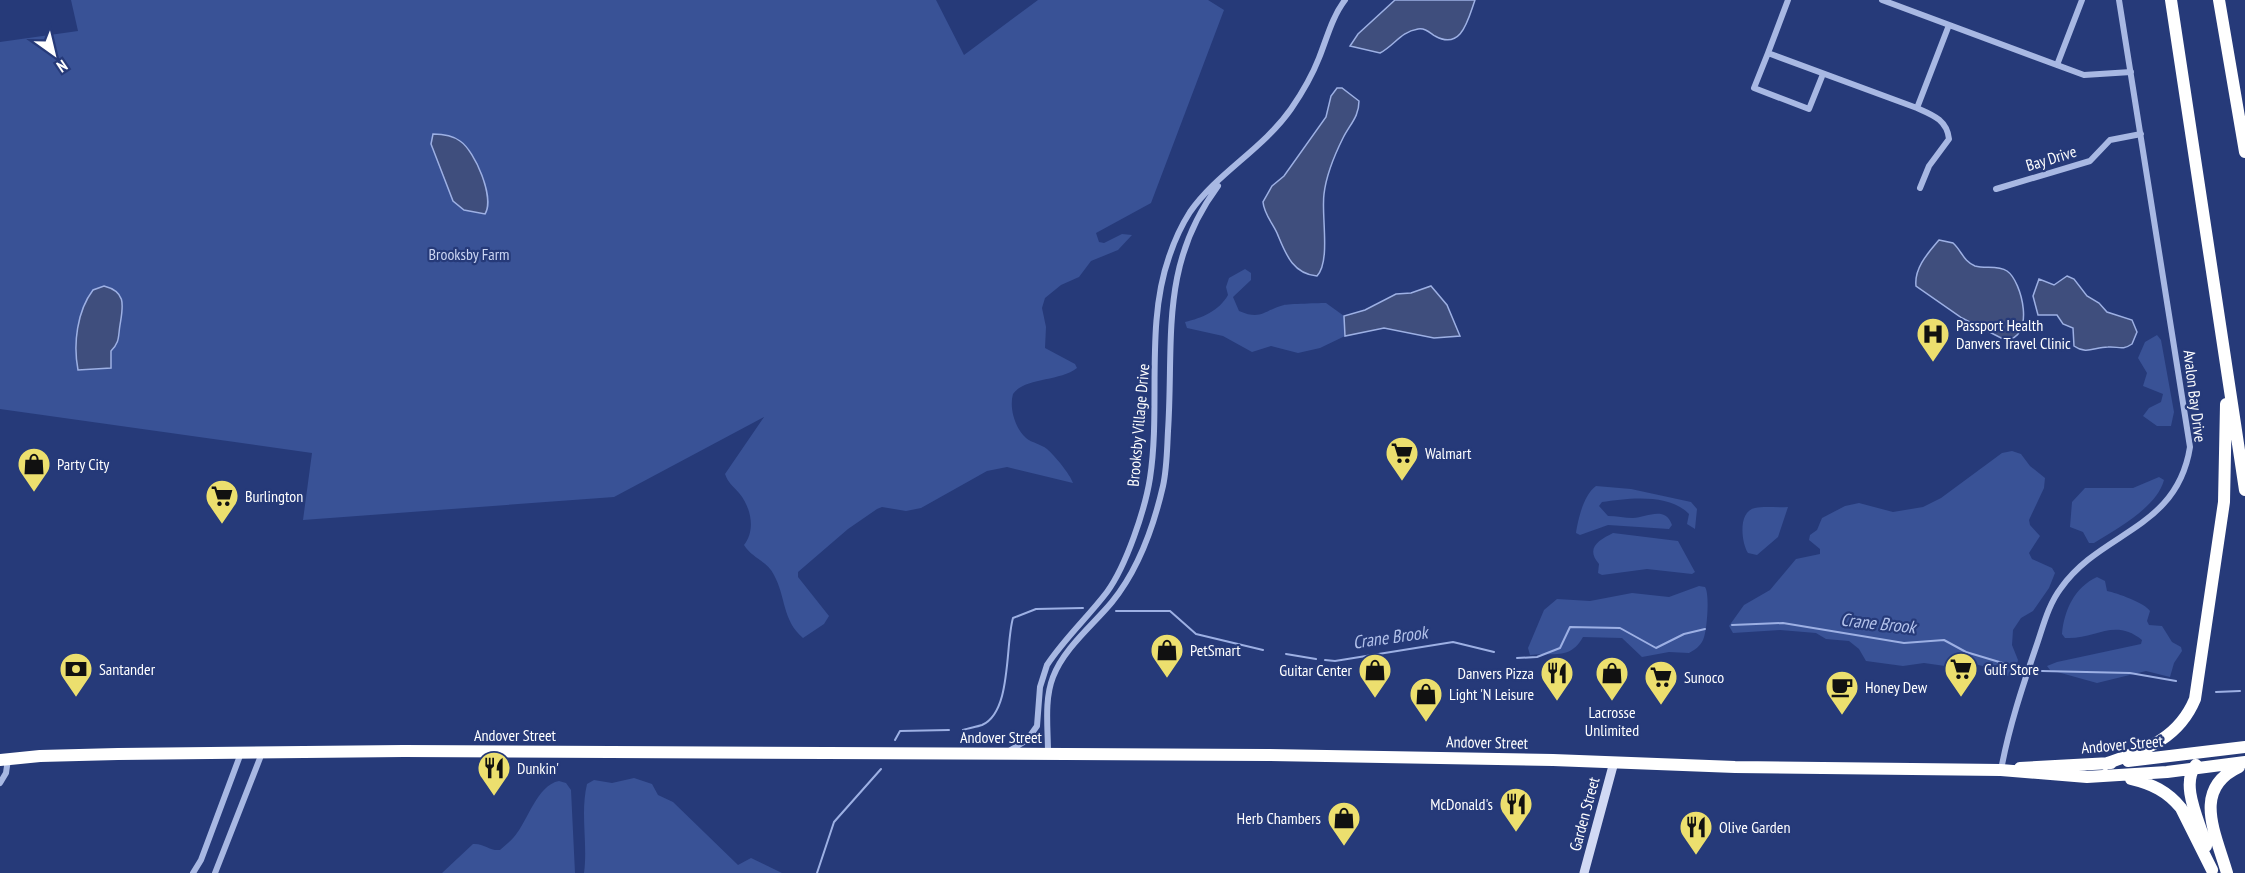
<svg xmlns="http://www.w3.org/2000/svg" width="2245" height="873" font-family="'PT Sans Narrow',sans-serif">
<rect width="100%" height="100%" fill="#263a79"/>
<path fill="#395296" d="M71 0H936L964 55 1038 0H1208L1224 10 1151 203 1096 233 1099 242 1104 243 1122 234 1132 235 1118 250 1091 261 1079 277 1061 285 1045 298 1042 308 1046 327 1045 348 1075 364 1077 368C1059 382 1025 377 1013 394 1009 408 1015 428 1026 438 1032 443 1041 444 1047 449 1055 456 1070 474 1073 483L1007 467 987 471 921 508 906 511 882 507 877 509 848 529 798 572V577L829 616 824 624 803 638C782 620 786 597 774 575 767 561 752 558 744 545 756 530 751 507 739 493 733 486 728 483 725 474L764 417 614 497 303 520 312 453 0 409V42L78 31Z
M1245 269 1251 273V280L1233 297 1239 311C1262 321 1264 310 1284 305 1286 304 1323 303 1326 303L1344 316 1345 336 1320 348 1298 353 1271 346 1252 352 1223 336 1187 328 1185 322C1202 318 1219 311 1228 295L1226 287 1229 278Z
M2157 335 2161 340 2174 412 2171 426H2157L2143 416 2149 408 2161 402 2163 394 2143 386 2147 373 2138 358 2145 342Z
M2012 451 2021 454 2030 466 2045 478 2044 488 2029 520 2030 525 2040 536 2029 553 2032 559 2052 568 2055 573 2049 588 2033 611 2021 618 2013 630 2012 645 2018 660 2014 675 2002 676 1990 668 1971 663 1945 666 1924 663 1903 666 1866 661 1859 649 1849 641 1826 639 1816 633 1780 630 1733 633 1729 626 1744 605 1770 590 1796 559 1820 554V549L1809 540 1810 535 1817 530 1822 518 1845 506 1859 503 1893 512 1923 507 1941 498 2002 453Z
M2159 477 2164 480C2157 507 2117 529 2094 543H2089L2083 532 2070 527 2072 502 2085 488H2133Z
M1596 486 1631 489 1691 502 1697 509 1695 529 1687 524 1689 514C1669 493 1628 498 1602 502L1599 506 1608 516C1617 516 1625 518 1633 518 1646 518 1665 505 1672 525L1669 529 1608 525 1580 535 1576 533C1578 519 1584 494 1596 486Z
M1788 507 1778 537 1757 555 1748 553C1741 542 1738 511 1755 508 1765 506 1777 508 1788 507Z
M1613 533 1678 541 1695 572 1692 574 1647 569 1602 575 1598 573 1599 564C1585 548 1599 540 1613 533Z
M2097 577 2105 581 2107 591C2117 593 2145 603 2150 611L2147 621 2149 625 2162 626 2172 642 2181 647 2182 651 2174 663 2170 677 2146 671 2097 683 2050 670 2047 666 2057 662 2141 644 2142 640C2114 617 2095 640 2065 638L2062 634C2064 610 2075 587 2097 577Z
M1699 586 1705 587C1710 594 1707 632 1703 640 1700 646 1695 650 1689 653L1669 652 1642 657 1622 638 1583 637C1570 661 1551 652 1530 655L1528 648 1544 610 1557 599 1590 601 1632 593 1669 597Z
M634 778 652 784 658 795 673 802 738 865 751 858 782 873H584C588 843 580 814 587 784L594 780 612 783Z
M559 781 566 783 571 790 575 873H442L473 844C484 843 489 851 500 850 504 846 510 842 514 837 528 821 537 785 559 781Z"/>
<path fill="#3f4e7d" stroke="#9db0e4" stroke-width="1.5" d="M1395 0H1475C1468 19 1462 51 1435 36 1429 32 1425 28 1418 29 1400 32 1395 45 1380 53L1350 46 1358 34Z
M1337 88H1342L1359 101C1359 117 1350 124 1343 138 1335 154 1326 177 1324 194 1321 215 1331 261 1317 276 1292 274 1285 252 1277 233 1272 222 1264 214 1263 202L1272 186 1284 176 1326 117 1331 96Z
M433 134C443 134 452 135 460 141 475 151 495 198 485 214L464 210 453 201 431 144Z
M1939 240 1953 243C1962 251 1963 261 1975 266 1985 269 1998 265 2007 271 2022 281 2036 339 2005 340L1962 318 1916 286C1914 268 1928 253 1939 240Z
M2067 276 2074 279 2087 296 2099 303 2107 312 2132 320 2137 332 2132 344C2122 351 2118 346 2108 347 2094 347 2087 355 2074 346L2073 328 2063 324 2057 315H2038L2033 296 2039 279 2054 285Z
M104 286C127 292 123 306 120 325 118 337 120 342 111 351V368L78 370C73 344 77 311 93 290Z
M1431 286 1447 305 1460 336 1434 338 1384 328 1345 336 1344 316 1365 310 1396 294 1411 293Z"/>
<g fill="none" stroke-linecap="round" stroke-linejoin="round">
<path stroke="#9db0e4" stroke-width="2" d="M1116 611H1170L1196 634 1263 650
M1732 625 1783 623 1904 643 1944 640 1966 652 2016 667
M1286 654 1316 659
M1517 658 1537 657 1560 648 1570 627 1620 628 1656 648 1684 634 1705 629
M1325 660 1335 661 1453 642 1494 652
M2042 671 2130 673 2176 681
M2216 692 2240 691
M963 730C969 728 976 727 982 725 1012 712 1005 645 1013 618L1036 609 1083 608
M895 740 900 731 949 730
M817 873 834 822 881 769"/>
<path stroke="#a8b8e3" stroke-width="6" d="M1788 0 1768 53 1917 108C1933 115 1947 120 1949 139L1929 166 1920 188
M1882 0 2084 75 2131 72
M1768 53 1754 88 1809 109 1823 74
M2057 65 2082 0
M1917 108 1949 25
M1996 189 2090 161 2110 140 2141 134
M1009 751 1027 740 1037 726 1040 687 1047 665C1064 639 1088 617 1107 592 1126 566 1145 510 1150 478 1161 407 1145 325 1169 257 1174 242 1181 226 1190 212 1217 173 1263 149 1291 109 1302 93 1312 76 1319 58 1327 38 1332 17 1345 0
M1048 753C1048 728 1044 700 1053 677 1064 648 1093 625 1112 602 1138 570 1154 525 1163 486 1167 468 1167 449 1168 431 1174 340 1159 265 1218 186
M2001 770C2009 727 2022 688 2036 647 2043 627 2048 605 2061 588 2101 531 2177 530 2190 447L2119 0
M0 783 6 773 8 759
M193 873 201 860 241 753
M215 873 262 753"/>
<path stroke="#d1d9f4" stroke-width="9" d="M1584 873 1614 762"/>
<path stroke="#fff" stroke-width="12" d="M2171 0 2245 490
M2219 0 2245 152
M0 760 40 756 118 754 404 751 1267 755 1553 760 1735 767 2001 770 2087 777 2167 772 2245 762
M2128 761 2245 747
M2105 764C2144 750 2178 740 2195 699L2224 502 2226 404
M2196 765C2179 785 2201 824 2206 846
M2020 768 2111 763
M2131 779C2152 784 2167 791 2181 808L2212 870
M2227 873C2216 834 2191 789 2239 767"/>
</g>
<defs>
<g id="hospital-pin" transform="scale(1.725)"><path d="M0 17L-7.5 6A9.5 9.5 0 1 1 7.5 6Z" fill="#ecdf6e" stroke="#263a79"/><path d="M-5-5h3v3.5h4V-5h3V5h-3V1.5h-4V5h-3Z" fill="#111"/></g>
<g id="supermarket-pin" transform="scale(1.725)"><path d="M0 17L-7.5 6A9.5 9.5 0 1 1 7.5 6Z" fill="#ecdf6e" stroke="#263a79"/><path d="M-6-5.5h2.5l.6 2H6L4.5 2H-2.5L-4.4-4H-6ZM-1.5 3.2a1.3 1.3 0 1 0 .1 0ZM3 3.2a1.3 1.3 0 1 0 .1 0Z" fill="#111"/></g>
<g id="shop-pin" transform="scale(1.725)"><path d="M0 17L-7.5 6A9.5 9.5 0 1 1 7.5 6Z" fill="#ecdf6e" stroke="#263a79"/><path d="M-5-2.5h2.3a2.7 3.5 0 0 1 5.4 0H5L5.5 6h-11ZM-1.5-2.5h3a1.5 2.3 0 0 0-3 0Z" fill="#111"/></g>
<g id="bank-pin" transform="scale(1.725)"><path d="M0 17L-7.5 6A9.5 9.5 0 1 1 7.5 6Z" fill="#ecdf6e" stroke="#263a79"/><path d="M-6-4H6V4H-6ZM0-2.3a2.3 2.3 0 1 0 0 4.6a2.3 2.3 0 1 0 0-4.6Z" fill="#111"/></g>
<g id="restaurant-pin" transform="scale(1.725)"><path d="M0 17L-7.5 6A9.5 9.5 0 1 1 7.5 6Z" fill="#ecdf6e" stroke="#263a79"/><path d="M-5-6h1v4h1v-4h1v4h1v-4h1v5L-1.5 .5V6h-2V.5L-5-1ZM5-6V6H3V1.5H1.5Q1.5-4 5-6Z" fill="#111"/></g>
<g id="cafe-pin" transform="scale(1.725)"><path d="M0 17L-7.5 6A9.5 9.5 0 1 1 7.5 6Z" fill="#ecdf6e" stroke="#263a79"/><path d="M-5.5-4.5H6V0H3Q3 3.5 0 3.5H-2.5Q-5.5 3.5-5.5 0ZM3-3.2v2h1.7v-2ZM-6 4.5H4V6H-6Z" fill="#111"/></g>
</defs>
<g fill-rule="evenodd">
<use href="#hospital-pin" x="1933" y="334"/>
<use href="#supermarket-pin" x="1402" y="453"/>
<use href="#shop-pin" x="34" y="464"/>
<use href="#supermarket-pin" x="222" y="496"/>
<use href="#shop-pin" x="1167" y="650"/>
<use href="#bank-pin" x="76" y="669"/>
<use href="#supermarket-pin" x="1961" y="669"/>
<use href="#shop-pin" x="1375" y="670"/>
<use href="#restaurant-pin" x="1557" y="673"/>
<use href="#shop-pin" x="1612" y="673"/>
<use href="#supermarket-pin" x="1661" y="677"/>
<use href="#cafe-pin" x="1842" y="687"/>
<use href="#shop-pin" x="1426" y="694"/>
<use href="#restaurant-pin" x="494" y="768"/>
<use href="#restaurant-pin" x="1516" y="804"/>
<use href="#shop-pin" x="1344" y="818"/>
<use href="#restaurant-pin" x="1696" y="827"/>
</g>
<g text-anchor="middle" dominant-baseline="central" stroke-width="4.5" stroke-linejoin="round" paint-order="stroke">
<g font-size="16" fill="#fff" stroke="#263a79">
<text transform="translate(2051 158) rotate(-17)">Bay Drive</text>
<text transform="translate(2195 396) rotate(83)">Avalon Bay Drive</text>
<text transform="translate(1138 425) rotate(-85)">Brooksby Village Drive</text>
<text x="515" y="735">Andover Street</text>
<text x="1001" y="737">Andover Street</text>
<text transform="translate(1487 742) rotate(1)">Andover Street</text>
<text transform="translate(2122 744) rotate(-5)">Andover Street</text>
<text transform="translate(1584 814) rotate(-75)">Garden Street</text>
</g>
<g font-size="16" fill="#cbd5f3" stroke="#263a79">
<text x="469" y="254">Brooksby Farm</text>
</g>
<g font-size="16" fill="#fff" stroke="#263a79" text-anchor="start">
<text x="1956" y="325">Passport Health<tspan x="1956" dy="18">Danvers Travel Clinic</tspan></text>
<text x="1425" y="453">Walmart</text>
<text x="57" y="464">Party City</text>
<text x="245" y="496">Burlington</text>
<text x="1190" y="650">PetSmart</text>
<text x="99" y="669">Santander</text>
<text x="1984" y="669">Gulf Store</text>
<text x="1352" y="670" text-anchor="end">Guitar Center</text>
<text x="1534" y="673" text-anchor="end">Danvers Pizza</text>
<text x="1684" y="677">Sunoco</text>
<text x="1865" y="687">Honey Dew</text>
<text x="1449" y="694">Light 'N Leisure</text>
<text x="1612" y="712" text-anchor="middle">Lacrosse<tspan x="1612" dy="18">Unlimited</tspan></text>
<text x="517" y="768">Dunkin'</text>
<text x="1493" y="804" text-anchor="end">McDonald's</text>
<text x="1321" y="818" text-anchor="end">Herb Chambers</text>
<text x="1719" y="827">Olive Garden</text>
</g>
<g font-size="18" font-style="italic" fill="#b3c2eb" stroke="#263a79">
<text transform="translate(1878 623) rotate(6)">Crane Brook</text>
<text transform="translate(1390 637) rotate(-8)">Crane Brook</text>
</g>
</g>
<g transform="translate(54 54) rotate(146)" stroke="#263a79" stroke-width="4.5" paint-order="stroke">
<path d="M0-4.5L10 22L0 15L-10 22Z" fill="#ffffff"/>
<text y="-9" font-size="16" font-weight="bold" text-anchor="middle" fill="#ffffff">N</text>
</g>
</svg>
